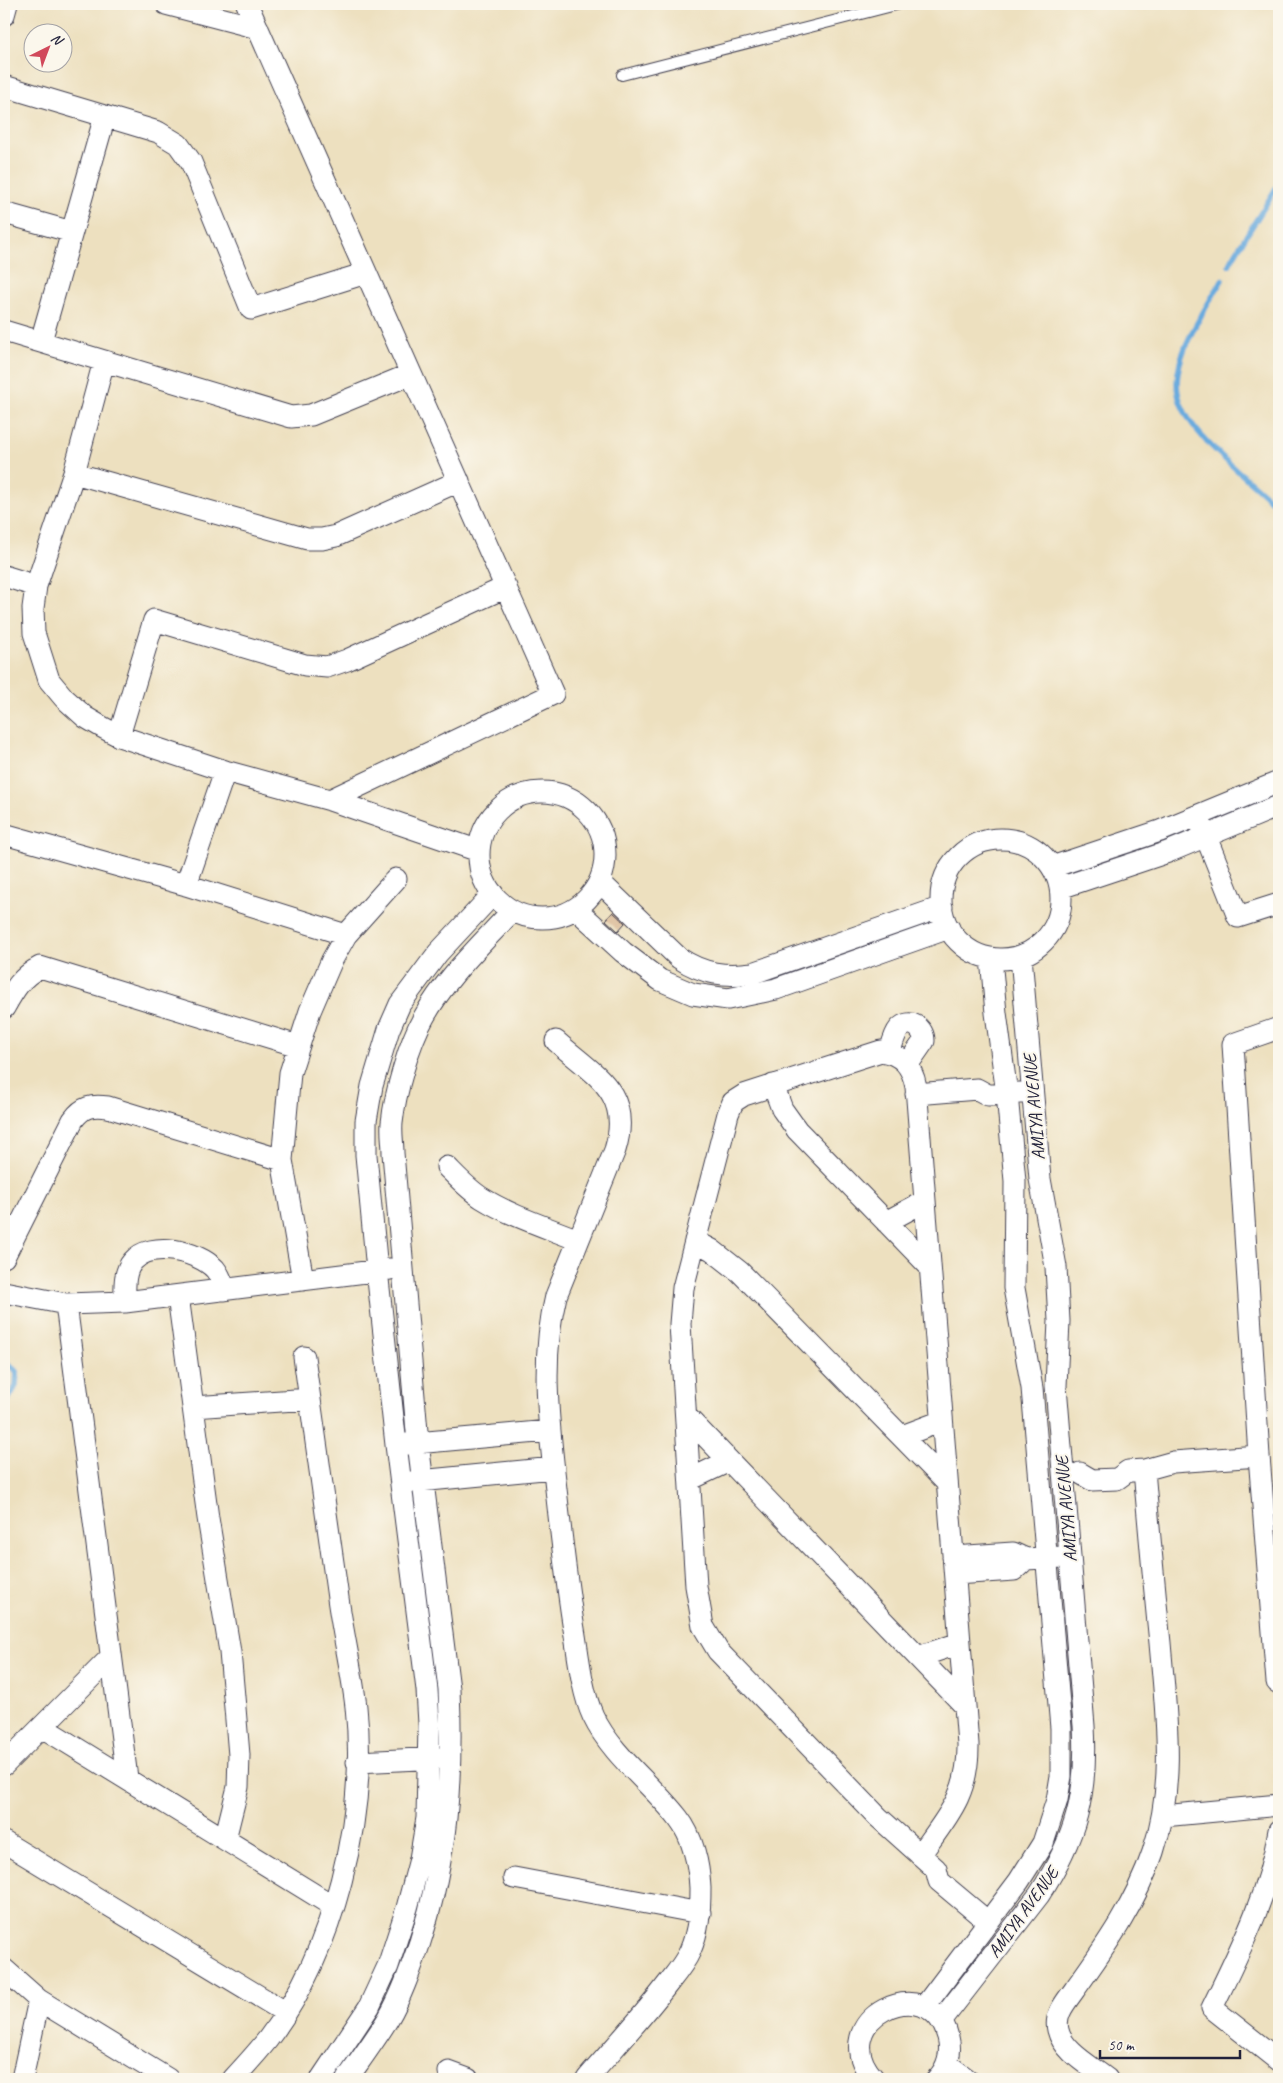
<svg xmlns="http://www.w3.org/2000/svg" width="1283" height="2083" font-family="Caveat,sans-serif">
<rect width="100%" height="100%" fill="#fbf7ec"/>
<filter id="ink" filterUnits="userSpaceOnUse"><feTurbulence type="fractalNoise" baseFrequency=".02" numOctaves="2"/><feDisplacementMap in="SourceGraphic" scale="10" xChannelSelector="R" yChannelSelector="G"/><feConvolveMatrix kernelMatrix="1 2 1 2 8 2 1 2 1" color-interpolation-filters="sRGB"/></filter>
<filter id="wash" filterUnits="userSpaceOnUse"><feTurbulence type="fractalNoise" baseFrequency=".0096" numOctaves="4" result="noise"/><feDisplacementMap in="SourceGraphic" scale="20" xChannelSelector="R" yChannelSelector="G"/><feGaussianBlur stdDeviation="1.12" result="paint"/><feColorMatrix in="noise" values="0 0 0 0 0 0 0 0 0 0 0 0 0 0 0 0 0 1.4 0 .05"/><feComposite in="paint" operator="in"/></filter>
<g filter="url(#wash)">
<rect width="100%" height="100%" fill="#ede0bf"/>
<g fill="none" stroke-linecap="round" stroke-linejoin="round">
<path stroke="#6aabde" stroke-width="5.5" d="M1229 265C1244 237 1263 211 1279 183
M1222 280C1207 307 1182 342 1178 373 1176 385 1178 399 1184 410 1198 442 1253 482 1279 508
M4 1360 17 1372 16 1386 4 1407"/>
</g>
<g id="blocks">
<path fill="#d9b894" d="M613 912 625 923 618 931 606 920Z"/>
</g>
</g>
<g filter="url(#ink)">
<use href="#blocks" fill-opacity="0" stroke="#403e4f" stroke-width="1"/>
<g fill="none" stroke-linecap="round" stroke-linejoin="round">
<g stroke="#403e4f" stroke-width="12">
<path id="service" d="M622 75 900 4"/>
</g>
<g stroke="#403e4f" stroke-width="23">
<path id="minor" d="M166 4 258 28
M247 4 553 694 330 800
M4 15 7 4
M4 86 158 132 178 144 191 162 251 309 366 273
M4 213 72 232
M4 331 291 417 311 415 411 374
M41 341 105 116
M104 361 74 473 36 586 33 608 34 633 49 680 64 698 85 717 102 727 119 736 225 771 330 800 479 851
M74 473 307 539H322L336 536 459 481
M4 576 36 586
M119 736 154 620 305 665 327 667 347 660 506 587
M479 855a63 63 0 1 1 126 0a63 63 0 1 1-126 0Z
M1201 824 1238 917 1279 904
M4 834 186 885 346 935
M941 899a60 60 0 1 1 120 0a60 60 0 1 1-120 0Z
M1052 867 1160 831 1279 782
M600 882 679 958C703 974 725 977 753 973L942 907
M186 885 225 771
M1060 888 1168 852 1279 806
M576 909 623 952 660 980 693 994 728 999 776 989 949 928
M4 1008C14 990 21 977 40 967L298 1046
M1279 1028 1233 1044 1259 1456 1277 1682H1279
M556 1041C594 1075 633 1092 615 1150L556 1296C540 1360 549 1425 556 1489 561 1534 566 1578 573 1623 578 1651 581 1690 593 1716 612 1756 652 1784 678 1818 693 1837 699 1865 700 1888 700 1910 699 1930 690 1951 684 1965 672 1978 663 1990 639 2021 612 2050 587 2079
M890 1052C892 1045 894 1035 899 1029 910 1017 924 1028 924 1041L908 1064
M773 1085 782 1109 797 1130 930 1267
M916 1094 977 1089 988 1095 1020 1093
M447 1167C458 1178 469 1190 482 1198 511 1216 546 1227 578 1240
M886 1222 925 1201
M695 1241 712 1250 740 1272 947 1483
M4 1257 73 1120C83 1106 92 1105 108 1107L282 1160
M303 1280 282 1160 290 1073 310 1011 332 960 346 935 396 879
M4 1292 66 1304 125 1302 390 1269
M178 1296 208 1518 230 1652 235 1708 239 1755 238 1787 225 1839
M125 1302C125 1289 123 1272 133 1261 151 1240 198 1251 215 1269 220 1275 222 1282 225 1290
M66 1304 127 1778
M193 1407 310 1399
M687 1417 965 1706
M902 1436 942 1421
M405 1444 549 1431
M1080 1473 1092 1480 1117 1479 1128 1471 1144 1470 1173 1462 1259 1456
M691 1479 729 1461
M409 1482 554 1468
M953 1557 1013 1553 1026 1559 1060 1557
M955 1574 1014 1570 1026 1559
M918 1657 960 1643
M42 1727 333 1906
M357 1762 441 1758
M4 1765 111 1657
M1163 1816 1279 1805
M1279 1830C1269 1894 1240 1950 1212 2008L1279 2061
M4 1842 285 2012
M920 1855C948 1816 969 1794 968 1744L916 1087C912 1066 902 1054 881 1051L744 1095 733 1102 728 1114 683 1288 680 1324 696 1586 703 1626 718 1651 878 1817 936 1869 939 1881 988 1922
M514 1878 700 1913
M4 1969 39 2000 168 2079
M924 2007 1019 1881 1043 1843 1057 1800 1061 1776V1728L1032 1388 1014 1288 1015 1181 1007 1094 996 1013 991 958
M941 2021 1039 1895C1076 1838 1088 1794 1084 1726L1056 1386 1059 1321 1056 1267 1040 1179 1021 956
M947 2064 967 2079
M449 2072 468 2079
M22 2079 39 2000
M233 2079C245 2066 257 2053 268 2039 334 1952 368 1815 356 1707 352 1671 343 1635 338 1598 327 1518 315 1438 304 1357
M321 2079 369 2007 388 1966 407 1908 420 1859 427 1818 429 1724 427 1690 396 1445 377 1270 366 1155V1121L372 1086 389 1029 400 1004 438 953 493 894
M347 2079C361 2059 375 2040 388 2019 402 1995 411 1968 420 1942 447 1859 453 1776 449 1689L418 1443 393 1153C393 1143 391 1133 392 1123 395 1093 409 1043 424 1017 446 977 482 944 512 911
M874 2079C821 2021 930 1966 948 2037 952 2052 948 2068 937 2079
M1107 2079C1091 2066 1063 2052 1058 2030 1054 2014 1067 2001 1075 1989 1106 1946 1136 1903 1153 1852 1176 1783 1166 1714 1160 1643 1154 1585 1149 1528 1144 1470"/>
</g>
<use href="#service" stroke="#fff" stroke-width="10"/>
<use href="#minor" stroke="#fff" stroke-width="21"/>
</g>
</g>
<g text-anchor="middle" dominant-baseline="central" stroke-width="4" stroke-linejoin="round" paint-order="stroke">
<g font-size="18" fill="#22223b" stroke="#fbf7ec">
<text transform="translate(1034 1107) rotate(-95)">AMIYA AVENUE</text>
<text transform="translate(1066 1509) rotate(-95)">AMIYA AVENUE</text>
<text transform="translate(1023 1912) rotate(-54)">AMIYA AVENUE</text>
</g>
</g>
<rect width="1283" height="2083" fill="none" stroke="#fbf7ec" stroke-width="20"/>
<g transform="translate(48 48) rotate(42)"><circle r="24" fill="#fbf7ec" stroke="#a4a2a5"/>
<path d="M0-4L9 19L0 12L-9 19Z" fill="#d1495b"/>
<text y="-8" font-size="14" font-weight="bold" text-anchor="middle" fill="#22223b">N</text>
</g>
<path d="M1100 2050v8h140v-8" fill="none" stroke="#22223b" stroke-width="2.5"/>
<text x="1108" y="2050" font-size="15" fill="#22223b" stroke="#fbf7ec" stroke-width="4" paint-order="stroke">50 m</text>
</svg>
